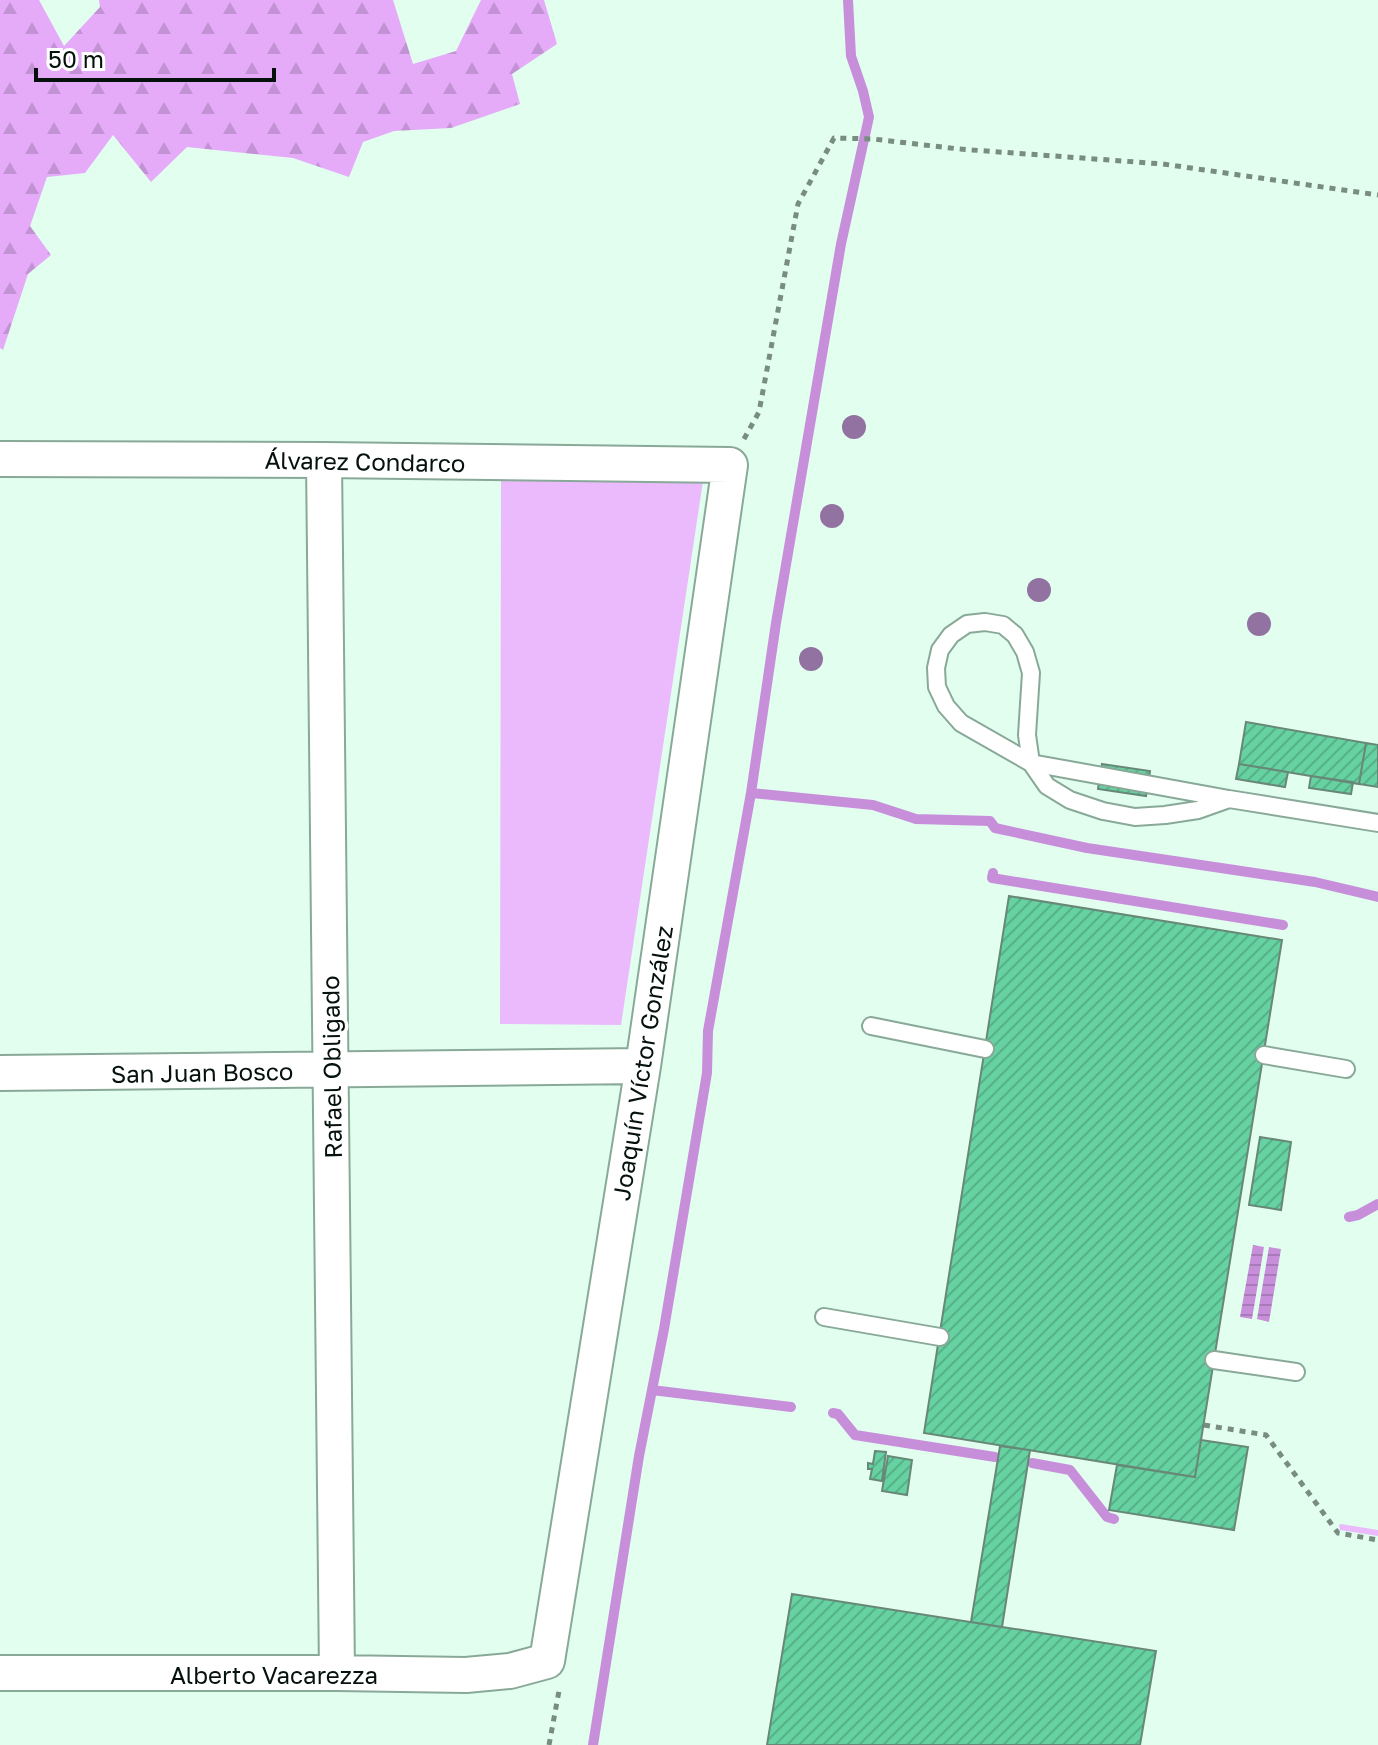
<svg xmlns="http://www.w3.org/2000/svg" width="1378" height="1745" font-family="'Golos Text',sans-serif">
<defs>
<pattern id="forest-firs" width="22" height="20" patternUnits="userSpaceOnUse" patternTransform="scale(2)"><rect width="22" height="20" fill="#e5abf9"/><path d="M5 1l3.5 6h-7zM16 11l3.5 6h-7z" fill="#c392d4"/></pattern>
<pattern id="water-rules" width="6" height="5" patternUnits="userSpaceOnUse" patternTransform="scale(2)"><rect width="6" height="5" fill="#c78fda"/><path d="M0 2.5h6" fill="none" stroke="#a97aba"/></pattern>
<pattern id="building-hatch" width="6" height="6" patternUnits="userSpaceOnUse" patternTransform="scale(2)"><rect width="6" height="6" fill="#66d1a1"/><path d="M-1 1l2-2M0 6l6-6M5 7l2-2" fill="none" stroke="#57b289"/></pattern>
</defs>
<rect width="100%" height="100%" fill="#e2feef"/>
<path fill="#ebbafc" d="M501 477 703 481 621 1025 500 1024Z
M1341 1524 1378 1530V1536L1340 1530 1339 1525Z"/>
<path fill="url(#forest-firs)" d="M0 0H39L64 46 100 7 99 0H393L413 64 456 51 481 0H544L557 44 512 74 520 104 451 128 394 131 363 142 349 177 293 158 187 147 151 182 113 135 85 173 47 177 30 226 51 255 28 274 3 350 0 348Z"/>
<path fill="url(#water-rules)" d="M1253 1245 1264 1247 1252 1319 1240 1317Z
M1269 1247 1281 1249 1269 1322 1257 1319Z"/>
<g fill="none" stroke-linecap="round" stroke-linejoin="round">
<path stroke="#c78fda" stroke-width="10" d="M751 793 873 805 916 819 990 821 995 828 1087 848 1315 882 1378 897
M993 873 992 878 1283 925
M1349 1217 1358 1215 1378 1204
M652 1390 791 1407
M833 1413 838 1414 855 1435 995 1457
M1032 1463 1070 1470 1107 1517 1114 1519
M593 1745 639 1456 664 1329 707 1073 708 1031 751 793 776 623 841 244 869 117 863 91 851 56 848 0"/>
</g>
<path fill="url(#building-hatch)" stroke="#688877" stroke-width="2" d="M1246 722 1366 743 1359 784 1239 764Z
M1366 743 1378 745V787L1359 784Z
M1102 764 1150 771 1146 796 1098 789Z
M1239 764 1288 772 1285 787 1236 779Z
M1311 776 1353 782 1351 794 1309 788Z
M1009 896 1282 940 1195 1477 924 1433Z
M1260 1137 1291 1142 1281 1210 1249 1205Z
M1201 1440 1248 1447 1234 1530 1109 1510 1117 1465 1195 1477Z
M1000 1446 1030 1450 1002 1627 971 1622Z
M875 1451 886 1452 882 1481 870 1479 872 1469H868V1463L873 1464Z
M888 1456 912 1460 907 1495 882 1491Z
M792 1594 1156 1651 1140 1745H767Z"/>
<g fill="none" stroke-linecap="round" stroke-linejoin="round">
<g stroke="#89a998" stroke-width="20">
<path id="service" d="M1229 799 1031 763 961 723 946 706 937 687 936 668 940 650 951 635 967 624 985 622 1003 625 1015 635 1025 652 1031 673 1027 735 1031 763 1047 786 1070 800 1103 811 1135 817 1165 815 1198 810 1229 799 1378 823
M871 1026 985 1049
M1264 1055 1346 1069
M824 1317 940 1337
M1214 1360 1296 1372"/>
</g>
<g stroke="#89a998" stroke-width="38">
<path id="minor" d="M0 459 324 460 730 465 643 1066 547 1661 510 1671 466 1675 337 1673H0
M324 460 337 1673
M0 1073 643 1066"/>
</g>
<path stroke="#788c81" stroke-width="5" stroke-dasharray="6 6" stroke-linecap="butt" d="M744 439 759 412 798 204 834 138 873 139 959 149 1163 164 1378 195
M1204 1425 1266 1435 1338 1533 1378 1540
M549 1745 559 1691"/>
<use href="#service" stroke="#fff" stroke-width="16"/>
<use href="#minor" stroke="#fff" stroke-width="34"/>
</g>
<g fill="#9172a1">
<circle cx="854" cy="427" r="12"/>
<circle cx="832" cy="516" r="12"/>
<circle cx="1039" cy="590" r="12"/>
<circle cx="1259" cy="624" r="12"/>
<circle cx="811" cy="659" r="12"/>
</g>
<g text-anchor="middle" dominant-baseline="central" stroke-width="7" stroke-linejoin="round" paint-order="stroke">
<g font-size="24" fill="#05110b" stroke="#fff">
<text transform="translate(365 461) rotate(1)">Álvarez Condarco</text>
<text transform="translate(642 1063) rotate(-81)">Joaquín Víctor González</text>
<text transform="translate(331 1067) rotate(-91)">Rafael Obligado</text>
<text transform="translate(202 1072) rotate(-1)">San Juan Bosco</text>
<text x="274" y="1674">Alberto Vacarezza</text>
</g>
</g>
<path d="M36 68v12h238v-12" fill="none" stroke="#05110b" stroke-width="4"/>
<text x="48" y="68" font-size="24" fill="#05110b" stroke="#ffffff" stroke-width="6" paint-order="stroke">50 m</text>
</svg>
